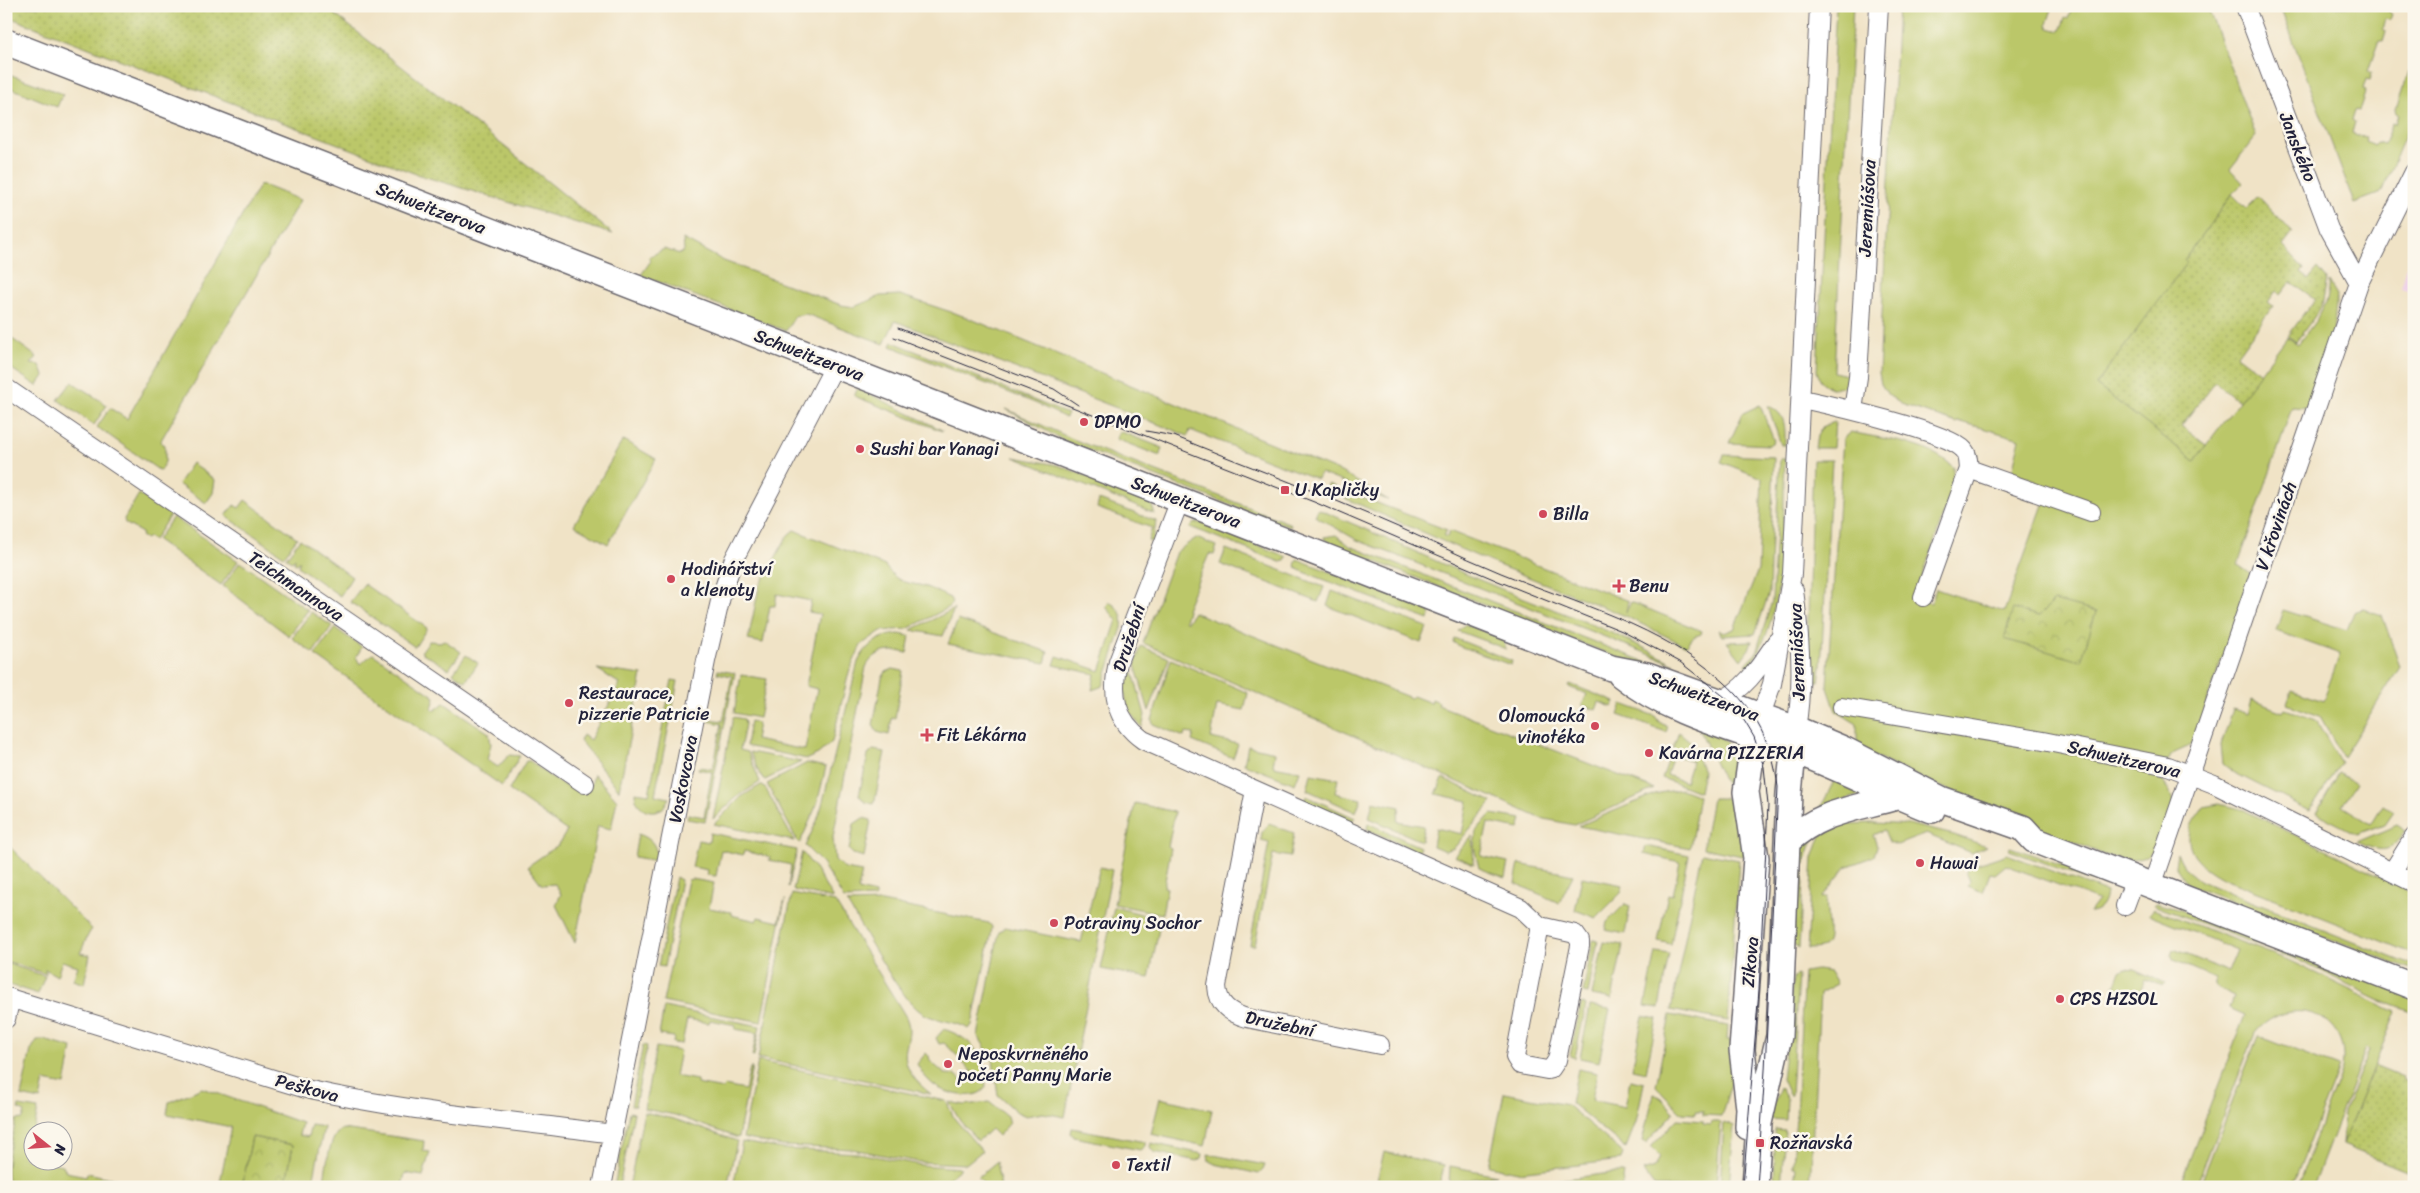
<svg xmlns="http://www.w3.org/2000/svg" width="2420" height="1193" font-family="Sriracha,sans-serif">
<defs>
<pattern id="park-crowns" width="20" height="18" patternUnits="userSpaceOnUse" patternTransform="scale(1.25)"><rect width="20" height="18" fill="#bbc769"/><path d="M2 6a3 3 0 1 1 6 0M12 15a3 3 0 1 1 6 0" fill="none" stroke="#a0ab5c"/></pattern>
<pattern id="garden-dots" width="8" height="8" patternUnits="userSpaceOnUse" patternTransform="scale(1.25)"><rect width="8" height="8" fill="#bbc769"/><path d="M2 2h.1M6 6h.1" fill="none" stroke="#a0ab5c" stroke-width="1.8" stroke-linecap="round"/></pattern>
</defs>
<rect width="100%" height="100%" fill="#fbf7ec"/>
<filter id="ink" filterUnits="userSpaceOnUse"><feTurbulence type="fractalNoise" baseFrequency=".02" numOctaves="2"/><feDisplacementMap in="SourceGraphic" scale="10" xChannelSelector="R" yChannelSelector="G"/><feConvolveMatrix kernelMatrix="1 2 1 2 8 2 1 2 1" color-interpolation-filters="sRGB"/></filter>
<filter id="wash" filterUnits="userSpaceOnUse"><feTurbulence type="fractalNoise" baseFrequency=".0096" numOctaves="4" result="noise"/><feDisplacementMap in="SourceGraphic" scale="20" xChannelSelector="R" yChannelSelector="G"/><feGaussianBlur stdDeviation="1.12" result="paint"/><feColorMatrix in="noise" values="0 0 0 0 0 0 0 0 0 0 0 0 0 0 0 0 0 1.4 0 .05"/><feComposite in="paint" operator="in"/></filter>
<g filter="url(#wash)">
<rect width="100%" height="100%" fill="#f0e3c6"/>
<path fill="#eed0e8" d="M2414 241V292L2401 288Z"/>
<path fill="#bbc769" stroke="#6e7452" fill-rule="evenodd" d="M1836 6H1853L1834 372 1851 376 1847 385C1832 392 1821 387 1817 371Z
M1898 6H2053L2047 24 2049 28 2060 31 2065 18 2068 19 2072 6H2205L2211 16 2256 136 2230 169 2243 183 2232 194 2185 259 2188 262 2096 385 2195 460 2287 337 2298 344C2312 325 2331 306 2329 282L2337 295 2333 332 2308 408 2292 407 2238 565 2251 574 2192 745 2172 754 2160 776C2164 784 2173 795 2173 804 2173 811 2167 820 2165 826 2152 860 2140 866 2105 855L1971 800 1857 749V724L1836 711 1827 685 1843 438 1851 432C1885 440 1928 442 1953 467V487L1915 598 1931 603 1936 589 2004 612 2044 502 2035 480 2012 472 2020 439 1958 421 1957 423 1901 404 1888 395 1881 384 1879 373Z
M2280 6H2391L2389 12 2392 14 2390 20 2386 19 2383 29 2386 31 2383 41 2379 40 2368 71 2372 73 2370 80 2366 79 2363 89 2366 90 2359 111 2355 110 2352 120 2355 122 2352 133 2366 138 2365 141 2375 145 2376 142 2384 144 2392 123 2395 124 2398 114 2395 112 2412 63 2414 64V114L2381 193 2354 203Z
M6 73 63 94 57 107 6 86Z
M260 184 300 200 160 442 165 445V462L160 471 97 427 110 408 127 419Z
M683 239 724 261 841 305 854 307 880 296 900 295 966 317 1341 472 1388 500 1320 473 1317 479 1190 430 1188 436 895 321 884 344 806 314 795 316 786 331 641 275 650 262 649 257 664 249 680 254 684 251Z
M11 338 37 357 31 364 40 365 44 376 37 386 6 365V344Z
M893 342 1067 414 1066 418 1035 403 891 346Z
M72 382 107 405 94 425 58 400Z
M858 388 942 430V431L854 396Z
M1760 405 1774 441 1769 445 1729 443 1743 413Z
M1768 406C1787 413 1785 429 1785 445H1781Z
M1006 409 1075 440 1291 524 1290 526 1269 520 1067 442Z
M1835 422 1833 448H1815L1817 436 1823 426Z
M1119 431 1163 448 1160 456 1116 439Z
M623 440 656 459 608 544 574 525Z
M1724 455 1774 457 1769 593 1755 634 1722 636 1718 630 1724 633 1734 629 1758 570 1762 478 1721 462Z
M1014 457 1058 465 1146 499 1152 506 1155 514Z
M1780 459H1785C1782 527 1789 609 1749 668L1746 664 1756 653 1772 601Z
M1813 460H1832L1821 668 1819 681 1810 682 1807 652Z
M192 463 215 480 213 493 206 503 178 484Z
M1328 484 1447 530 1444 536 1447 537 1450 531 1628 601 1626 612 1631 602 1702 631 1701 634 1693 637 1686 646 1623 615 1488 561 1326 490Z
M139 494 170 515 154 540 148 537 146 539 141 536 142 533 125 523 124 519Z
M245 500 297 538 284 556 226 516 234 505 239 508Z
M1099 500 1156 521 1153 542 1148 541 1152 528 1097 508Z
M1318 509C1374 532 1427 558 1482 581 1546 608 1614 629 1674 664L1357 540 1315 516Z
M173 517 238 561 221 585 157 540Z
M1194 523H1204L1287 557 1285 561 1280 562 1190 527Z
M794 530 885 566C897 581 901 582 919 585 929 587 941 594 950 598L952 602 948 608 907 629 881 631 861 645 849 672 832 742 818 754 807 759 746 746 750 721 758 723 755 740 805 750 817 689 806 686 820 614 809 612 811 601 777 594 775 606H770L763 643 748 640 759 587 788 535Z
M1336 535 1350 546 1653 665 1667 677 1341 548 1324 539V537Z
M1196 538 1217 546 1214 555 1209 554 1186 609 1188 610 1185 621H1188L1193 612 1411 698 1413 696 1431 703 1432 699 1439 702 1438 705 1654 789 1574 825 1540 818 1143 643 1176 552Z
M300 539 352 577 340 596 300 568 298 566 300 561 296 564 294 563 295 558 292 561 286 558Z
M1226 549 1324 587 1318 602 1220 564Z
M1297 559 1431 611 1429 620 1299 570 1295 566Z
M240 562 308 610 289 636 223 586Z
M364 584 427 628 415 647 350 602Z
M1332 591 1427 627 1421 643 1327 606Z
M1109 602C1120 608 1124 616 1122 628L1103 686 1092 690 1095 674 1054 665 1057 656 1100 671 1117 620 1106 607Z
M954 609 943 636 911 630Z
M2363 609 2382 615 2400 667 2343 757 2320 716 2287 704 2292 690 2323 701 2340 654 2276 631 2283 610 2347 630 2354 612Z
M311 612 332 626 313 653 292 638Z
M958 620 1048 652 1045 663 948 644Z
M1465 624 1503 639 1506 649 1458 631Z
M335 628 362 647 356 657 360 664 373 654 435 697 432 709 434 711 444 703 489 733 491 744 487 760 498 767 509 755 520 756 502 786 315 655Z
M899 634 910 636 907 653C890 649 875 650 866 667L833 837 835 860 845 869 862 872 858 890 875 894V898L844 899 821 862 805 846 817 821 822 805 858 662C866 645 880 635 899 634Z
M1454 638 1512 661 1511 665 1459 646 1453 642Z
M444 640 461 652 449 669 421 652 429 641 440 642Z
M1752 641 1749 649 1741 660 1727 642Z
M1141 646 1169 658 1149 711 1135 665Z
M466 655 478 663 466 681 453 673Z
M1171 659 1248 693 1244 710 1217 705 1211 738 1238 744 1233 758 1192 741 1194 734 1185 733 1184 737 1153 724 1152 720Z
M597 669 642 675 619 790 580 741 583 735 590 740 620 684Z
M893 669 903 671 895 718H892L889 735 877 732 873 725 882 678 886 672Z
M718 670 735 673 705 822 687 819 688 814 704 817 712 772 698 769 699 767 713 769 722 724 708 721 709 719 723 721 732 676 717 673Z
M1126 670 1133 672 1145 715 1142 727C1125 711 1122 692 1126 670Z
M741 675 767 679 759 718 734 713Z
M672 680 678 681 655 795 669 798 663 808C649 816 635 808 635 792L649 794Z
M1570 684 1615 702 1612 707 1599 702 1596 710 1582 705 1587 694 1569 687Z
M2252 700 2283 712 2285 709 2316 720 2341 763 2310 811 2233 772 2223 764 2221 745 2233 709 2248 714Z
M1622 704 1655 716 1659 722 1668 727 1666 732 1618 715Z
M733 717 744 719 745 724 740 750 748 752 760 782 737 797 713 819Z
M1696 722C1728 740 1738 747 1738 786L1728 785 1724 782Z
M1679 732 1690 741 1703 771 1699 792 1662 778ZM1673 755 1692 761 1685 782 1667 775Z
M1248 746 1275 752 1273 766 1300 771 1295 784 1244 764Z
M873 750 885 752 874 804 865 802 859 795 868 755Z
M750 752 801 762 765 780 760 775Z
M526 761H530C547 773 569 797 591 786L594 774 617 800 611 829 598 826 575 943 556 905 561 894 555 884 542 885 528 866 558 845 567 831 509 790Z
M807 763 826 767 817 804 800 843 798 842 767 784Z
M2339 773 2356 783 2342 806 2371 824 2383 805 2393 811 2384 824 2357 834 2316 813Z
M1311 774 1338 779 1335 793 1361 799 1356 812 1307 790Z
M1837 775 1871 792 1821 807Z
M1443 778 1492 802 1454 848 1445 851 1433 846 1436 828 1462 834 1468 801 1436 794Z
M759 786H763L767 791 794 841 714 824 741 797Z
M1681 789 1699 796 1690 848 1578 826 1655 794Z
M1306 796 1355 818 1351 822 1304 801Z
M1712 798H1738L1750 849 1742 856 1703 848Z
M1373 801 1400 807 1397 821 1424 826 1421 841 1369 818Z
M1135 803 1175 812 1168 847 1171 848 1164 887 1167 888 1162 914 1114 904Z
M2219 804 2244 810 2414 893V954L2224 879C2204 868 2182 853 2191 827 2193 820 2200 813 2203 807Z
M1491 814 1522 819 1519 829 1488 823 1481 856 1508 862 1505 878 1479 868 1474 847 1476 831Z
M863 818 871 820 864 857 853 854 849 850 854 824Z
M1368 823 1420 847 1418 852 1367 829Z
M1874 823 1912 825 1954 835 1986 846 1972 853 1926 834 1897 845 1889 842 1884 830 1873 835 1877 846 1874 856 1846 867 1821 898 1827 897C1824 909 1834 941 1823 947 1819 949 1812 949 1807 949L1813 858 1821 835 1844 824Z
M1269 824 1294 833 1290 857 1273 854 1255 945H1250L1269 842 1261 840 1262 832Z
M2397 825 2406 831C2391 854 2381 853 2357 842Z
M1815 832 1804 866 1799 948 1793 944 1796 850Z
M710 833 797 850 788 888 791 865 769 860 770 857 744 851 743 855 721 850 716 876 707 875 708 870 692 867 698 840 709 842Z
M638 834C652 838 658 847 657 861L634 857Z
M1472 836 1474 864 1454 856Z
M6 843 92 929C86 937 84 946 80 953L90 955 84 984 73 980 78 966 62 961 57 976 45 969 46 974 6 961Z
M1646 846 1689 855 1671 944 1658 941 1668 894 1673 895 1680 862 1644 854Z
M2010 847 2089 874 2105 886 2009 850Z
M802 852 814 867 833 899 793 890Z
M2177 852 2184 868 2200 881 2414 966V971L2188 885 2175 866Z
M1702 853 1739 860 1728 1021 1671 1010Z
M2007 854 2106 892C2105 902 2102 910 2091 912H2089L2098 900 2006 865 1995 874 1990 873 1983 892 1967 886 1969 881 1966 874 1969 867Z
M1519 864 1573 875 1559 903 1515 883Z
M1100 867 1112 870 1065 1117 1043 1113 1026 1116 1017 1112 998 1095 993 1060 978 1036 999 932 1005 927 1081 942Z
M676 877 681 880 664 967 658 966Z
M1582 877 1623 885 1621 893 1596 918 1575 910Z
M692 879 714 883 709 908 731 912V915L757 921 758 917 779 922 785 899 761 1022 663 1002 688 880Z
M792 894 835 902 906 1017C911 1029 909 1035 906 1048 902 1068 916 1082 931 1094L758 1058Z
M882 902 989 923 992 927 991 935 972 1025 969 1029C954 1020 933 1021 921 1012 898 996 864 930 847 903Z
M2156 903 2178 909 2414 998V1013L2382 1001 2298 960 2153 905Z
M1625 904 1630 906 1625 934 1605 930 1607 922Z
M1114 907 1154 917 1152 922 1160 924 1149 978 1101 969Z
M2153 909 2288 960 2396 1012 2342 1145 2344 1112 2369 1050 2366 1048 2313 1187H2297L2342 1069C2352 1015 2290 991 2255 1033L2199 1179 2202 1180 2258 1036 2339 1067 2292 1187H2179L2245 1015 2229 1008 2233 996 2215 985V978L2174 960 2171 955 2173 950H2176L2228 972 2237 950 2148 914Z
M1593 940 1598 941 1588 994 1583 993Z
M1604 942 1623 945 1612 999 1592 995Z
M1656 952 1669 954 1659 1008 1645 1006Z
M6 963 45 976 38 994 6 984Z
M2125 968 2134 969 2164 983 2162 986 2145 979 2138 996 2114 987 2120 971Z
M1817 970 1830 972 1837 984 1820 993 1810 1187H1792L1794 1184 1796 1167H1793L1804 972Z
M1798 975 1791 1095H1789L1782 1079 1793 977Z
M1581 1004 1586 1005 1575 1058 1570 1056Z
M1590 1006 1610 1009 1599 1062 1580 1058Z
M664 1007 760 1026 754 1056H752L757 1033 735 1029 736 1025 710 1020 709 1023 687 1019 682 1044 673 1043 674 1037 659 1035Z
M1670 1015 1728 1026 1727 1040H1730L1734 1074 1721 1116 1703 1115V1111H1695V1114L1682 1113 1656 1086Z
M1643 1016 1657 1019 1646 1072 1632 1069Z
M944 1029C975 1040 984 1055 986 1087 977 1102 947 1094 935 1086 927 1080 921 1072 917 1064L926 1053 929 1056 930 1061 945 1074 956 1075 966 1084 975 1075C963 1064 957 1054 944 1043L939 1044 936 1038Z
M37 1040H44L72 1048 65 1085 44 1081 40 1100 21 1096 31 1050Z
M643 1045 647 1046 635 1106H631Z
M656 1047 680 1051 675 1076 697 1080V1084L723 1089 724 1086 745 1090 750 1068H752L738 1138 675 1115 644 1109Z
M758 1061 946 1101 954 1118 982 1151 966 1164 919 1162 852 1149 782 1146 743 1138Z
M1578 1069 1597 1073 1592 1100 1625 1107 1630 1080 1644 1083 1636 1122 1626 1148 1571 1103Z
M1780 1087 1787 1099 1786 1120 1768 1119Z
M202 1088 302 1123 299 1135 308 1137 311 1125 324 1127 312 1187H285L293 1145 252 1137 242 1187H219L231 1127 167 1114 169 1102Z
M1504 1093 1567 1105 1623 1153 1621 1160 1518 1172 1489 1166Z
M1654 1094 1661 1098 1674 1112 1646 1143 1642 1141Z
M1160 1098 1212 1110 1205 1146 1151 1134Z
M949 1102 965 1105 989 1102 1007 1116 1009 1124 998 1136 991 1129 978 1141 960 1121Z
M19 1106 38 1109 34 1130 28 1131 23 1157 32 1160 63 1165 66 1172 86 1176 87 1173 154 1187H11C1 1172 13 1137 16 1120L23 1119 25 1112 18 1109Z
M629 1112 634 1113 619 1187H614Z
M644 1112 674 1119 737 1141 727 1187H629Z
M1677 1119 1703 1121V1124L1711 1125 1712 1122H1721L1716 1187H1655L1643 1171 1655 1167 1660 1156 1651 1147Z
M1724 1122 1734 1126 1729 1187H1720Z
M1072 1128 1145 1142V1146L1140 1150 1074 1137 1071 1133Z
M343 1129 424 1141 423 1151 430 1152 423 1176 405 1173 402 1187H323C326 1172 328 1134 343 1129Z
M1775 1129 1785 1130 1781 1187H1774Z
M742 1142 783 1149 858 1153 921 1165 961 1168 938 1187H733Z
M1151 1143 1203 1154 1202 1158 1197 1161 1154 1152 1150 1147Z
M1384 1152 1444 1165 1440 1185 1410 1187 1377 1180Z
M1208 1154 1265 1165 1263 1170 1259 1174 1215 1164 1209 1161Z
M996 1162 1001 1187H978L983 1182 978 1177Z
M1450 1166 1497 1175 1449 1183Z
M1610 1173H1624L1622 1187H1581L1551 1181Z"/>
<path fill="url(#park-crowns)" stroke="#6e7452" d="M2054 601 2096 612 2081 661 2004 639 2013 609 2039 616Z
M252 1137 293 1145 285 1187H242Z"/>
<path fill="url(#garden-dots)" stroke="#6e7452" d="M6 6H324L505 147 613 234 416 174 6 16Z
M2232 194 2246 208 2258 196 2293 233 2283 246 2304 269 2301 273 2309 279 2318 268 2327 279 2322 306 2296 342 2288 336 2315 299 2291 282 2281 295 2276 291 2268 302 2273 306 2237 355 2261 373 2239 401 2215 382 2181 426 2206 445 2195 461 2096 385 2187 262 2184 260Z
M2374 1065 2403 1077 2402 1079 2414 1084V1174L2342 1145Z"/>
</g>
<g filter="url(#ink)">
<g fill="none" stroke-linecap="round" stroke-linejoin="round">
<g stroke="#6a666c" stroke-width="20">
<path id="street" d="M2245 6 2329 229 2359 283
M6 388 585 784
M1802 399C1830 405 1949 432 1964 450 1969 456 1968 462 1969 469L1923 597
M1853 410 1858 377 1879 6
M1969 469 2091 512
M1180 500 1118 662C1111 694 1115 720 1143 740L1521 908 1540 926 1575 934 1580 941V946L1557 1060 1551 1069 1547 1070 1520 1065 1515 1057 1540 926
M1794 590C1800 637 1804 682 1796 729
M1719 701C1745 691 1762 663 1777 641
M1842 707 2043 741 2168 766 2214 784 2414 883
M1757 726 1772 684 1792 574 1819 6
M1255 790 1217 986C1218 1005 1230 1013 1247 1018L1380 1045
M2392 872 2414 837
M2152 886 2359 283 2414 172
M2125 906 2135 879
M6 997 306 1089C407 1112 511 1120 613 1134
M6 1019 11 998
M602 1187 706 661 721 597 733 561 835 365"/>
</g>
<g stroke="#6a666c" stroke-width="28">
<path id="secondary" d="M6 42 1611 668 1647 675 1796 729 1843 749 1941 799 2023 828 2034 840 2414 987
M1621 675C1669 714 1735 729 1792 750 1840 767 1884 792 1932 810
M1787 842C1820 811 1855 809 1896 797
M1748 1127 1749 1108 1742 1050 1756 858 1746 792 1754 737
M1755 1187 1759 1123 1779 1036 1789 793 1795 734"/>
</g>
<use href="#street" stroke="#fff" stroke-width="18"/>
<use href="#secondary" stroke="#fff" stroke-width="25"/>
<path stroke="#22223b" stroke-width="1" d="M898 328 1054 389 1078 405
M894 337 1314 502 1498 581 1622 631 1680 662 1726 698 1745 722 1754 737 1764 767 1768 805 1759 990 1743 1187
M1146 431 1174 436C1239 463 1306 487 1370 515 1414 533 1457 555 1501 573 1577 604 1662 626 1724 682 1755 710 1773 745 1778 787L1765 1070 1757 1187"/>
</g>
</g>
<g fill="#d1495b" stroke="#fbf7ec" stroke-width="2">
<circle cx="1084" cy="422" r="5"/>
<circle cx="860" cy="449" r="5"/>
<rect x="1280" y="485" width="10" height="10" rx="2.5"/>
<circle cx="1543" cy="514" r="5"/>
<circle cx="671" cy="579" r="5"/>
<path d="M1616.5 578.5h5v5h5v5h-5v5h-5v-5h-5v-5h5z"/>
<circle cx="569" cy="703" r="5"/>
<circle cx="1595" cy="726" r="5"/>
<path d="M924.5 727.5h5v5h5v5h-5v5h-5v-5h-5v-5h5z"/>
<circle cx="1649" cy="753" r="5"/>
<circle cx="1920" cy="863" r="5"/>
<circle cx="1054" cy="923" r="5"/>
<circle cx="2060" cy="999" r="5"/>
<circle cx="948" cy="1064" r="5"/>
<rect x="1755" y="1138" width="10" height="10" rx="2.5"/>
<circle cx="1116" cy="1165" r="5"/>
</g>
<g text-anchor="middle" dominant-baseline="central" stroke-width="5" stroke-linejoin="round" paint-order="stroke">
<g font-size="18" fill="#22223b" stroke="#fbf7ec">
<text transform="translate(2298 147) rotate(69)">Janského</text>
<text transform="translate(431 208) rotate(21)">Schweitzerova</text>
<text transform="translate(1867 208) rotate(-87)">Jeremiášova</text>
<text transform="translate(809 355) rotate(21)">Schweitzerova</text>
<text transform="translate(1186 502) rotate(21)">Schweitzerova</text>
<text transform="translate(2276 526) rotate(-71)">V křovinách</text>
<text transform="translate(296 586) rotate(34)">Teichmannova</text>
<text transform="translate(1129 638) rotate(-72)">Družební</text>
<text transform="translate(1797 652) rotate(-92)">Jeremiášova</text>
<text transform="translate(1704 696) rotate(20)">Schweitzerova</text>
<text transform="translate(2124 759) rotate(13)">Schweitzerova</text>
<text transform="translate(683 779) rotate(-79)">Voskovcova</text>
<text transform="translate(1750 962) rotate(-85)">Zikova</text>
<text transform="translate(1280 1024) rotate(12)">Družební</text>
<text transform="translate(307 1088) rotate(15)">Peškova</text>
</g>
<g font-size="18" fill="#22223b" stroke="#fbf7ec" text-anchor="start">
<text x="1094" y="422">DPMO</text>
<text x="870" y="449">Sushi bar Yanagi</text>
<text x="1295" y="490">U Kapličky</text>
<text x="1553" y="514">Billa</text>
<text x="681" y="569">Hodinářství<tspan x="681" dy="21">a klenoty</tspan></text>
<text x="1629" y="586">Benu</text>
<text x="579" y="693">Restaurace,<tspan x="579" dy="21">pizzerie Patricie</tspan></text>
<text x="1585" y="716" text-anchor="end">Olomoucká<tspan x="1585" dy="21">vinotéka</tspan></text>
<text x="937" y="735">Fit Lékárna</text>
<text x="1659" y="753">Kavárna PIZZERIA</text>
<text x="1930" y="863">Hawai</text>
<text x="1064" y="923">Potraviny Sochor</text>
<text x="2070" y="999">CPS HZSOL</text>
<text x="958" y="1054">Neposkvrněného<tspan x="958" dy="21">početí Panny Marie</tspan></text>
<text x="1770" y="1143">Rožňavská</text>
<text x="1126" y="1165">Textil</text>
</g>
</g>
<rect width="2420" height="1193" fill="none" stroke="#fbf7ec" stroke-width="25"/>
<g transform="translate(48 1146) rotate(107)"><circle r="24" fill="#fbf7ec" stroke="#a4a2a5"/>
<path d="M0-4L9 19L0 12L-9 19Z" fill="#d1495b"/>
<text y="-8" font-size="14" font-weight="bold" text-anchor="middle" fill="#22223b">N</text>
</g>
</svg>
